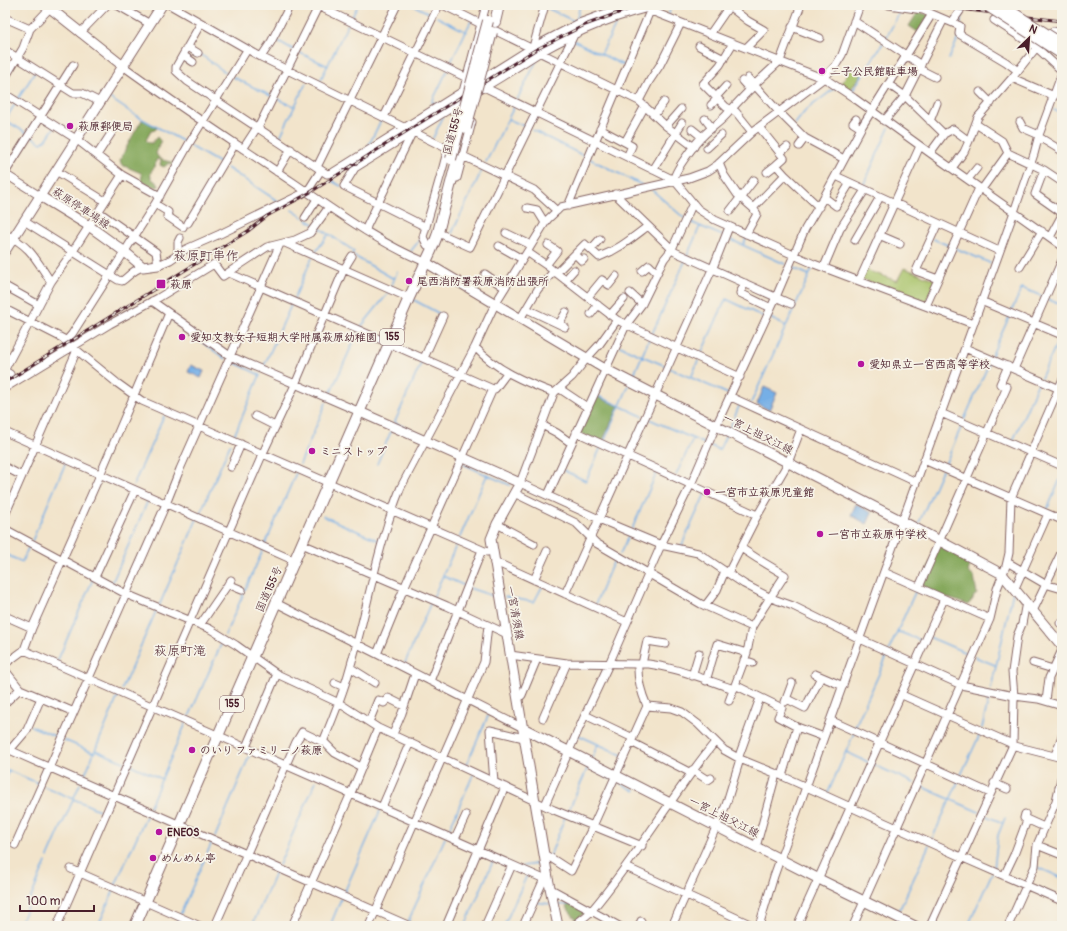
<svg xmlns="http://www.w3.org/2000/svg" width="1067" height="931" font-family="Pangolin,'Klee One',sans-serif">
<rect width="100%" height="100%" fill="#f7f3e8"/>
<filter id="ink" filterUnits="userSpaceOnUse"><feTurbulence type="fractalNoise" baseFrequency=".025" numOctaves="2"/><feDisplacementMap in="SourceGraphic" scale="8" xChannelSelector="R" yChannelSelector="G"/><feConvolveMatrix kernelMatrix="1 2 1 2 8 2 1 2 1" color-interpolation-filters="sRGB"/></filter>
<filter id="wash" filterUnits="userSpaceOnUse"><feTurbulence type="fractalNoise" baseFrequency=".012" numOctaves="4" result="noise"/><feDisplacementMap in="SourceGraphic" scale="16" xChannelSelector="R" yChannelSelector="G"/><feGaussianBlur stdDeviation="0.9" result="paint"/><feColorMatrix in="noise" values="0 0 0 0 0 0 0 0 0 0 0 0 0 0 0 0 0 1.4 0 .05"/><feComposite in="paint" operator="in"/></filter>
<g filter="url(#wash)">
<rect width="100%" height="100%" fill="#f2e4cb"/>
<path fill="#a7c268" stroke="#78704a" d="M852 68 861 75 850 90 841 83Z
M904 268 936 280 925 303 862 279 866 270 897 281Z"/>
<path fill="#85a85c" stroke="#686444" d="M918 12 929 15 918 32 909 26Z
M142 120 146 121 157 128 155 130 151 131 146 140 149 143H152L157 137 161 142 156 153C159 162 167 160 174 163V165L169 163 164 167 160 165 161 161 159 159 156 160 155 167C151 169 150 174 151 178L159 185 158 187 151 186 141 181 142 176 141 173 122 165 120 161C126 147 134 133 142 120Z
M595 396 619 406 602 442 580 433Z
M937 544 971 562 968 572 974 577 977 594 974 596 973 599 968 605 932 592 922 584Z
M570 902 587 912 585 915H581L579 918 576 919 566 907Z"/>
<path fill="#76afe6" stroke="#606788" d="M191 365 204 371 201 378 188 372Z
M764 387 777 393 769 410 757 404Z
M856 504 872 513 867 524 851 515Z"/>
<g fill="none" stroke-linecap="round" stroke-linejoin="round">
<path stroke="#76afe6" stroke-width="1.5" d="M413 5 431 14
M964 7 965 5
M547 8 576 22 580 5
M669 15 670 5
M437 17 467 32
M351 19 358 5
M961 23 963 13
M886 38 901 10
M276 40 294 50
M573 40 625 66
M298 52 328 66
M200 54 229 75
M601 54 618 20
M949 59 959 36
M449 66 471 21
M233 77 271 96
M319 83 348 24
M851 93 883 43
M108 97 135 115 186 143
M275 98 293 106
M18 99 35 72
M517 100 538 58
M437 104 432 102 447 71
M1054 110 1062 114
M508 119 524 126
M5 120 28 134
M5 120 15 104
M795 124 806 110 835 88
M532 130 584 156
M31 136 41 143 46 140 54 128
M433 138 443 117
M279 139 306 83
M190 146 221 164
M368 147 382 118
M590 159 642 185
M486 162 515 105
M227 168 279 202
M332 181 341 186
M863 186 889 128
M652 190 684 218
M292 210 304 218
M307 220 314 224
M688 221 723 236
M318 227 354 251 352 254
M452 233 482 170
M729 239 785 264
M933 239 950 246
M743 245 747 236
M955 248 990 263
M411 251 421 238
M314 254 328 235
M354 256 394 279
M687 256 700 226
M793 268 809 275
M391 287 397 272
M294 299 312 258
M412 299 440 314
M1047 299 1062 305
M1011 312 1022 288 1044 297
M770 318 786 326
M172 320 225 359
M360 328 389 292
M652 334 686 259
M620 346 642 356 650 337
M700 356 726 299 764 317
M991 357 1010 315
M231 361 260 375 234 436
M264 366 292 303
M669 368 728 394
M691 378 698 361
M1041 378 1060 336
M632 379 642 356 666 366
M330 394 358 332
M596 395 642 416
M751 403 813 267
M647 418 705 444
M964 420 990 361
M395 423 425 436
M394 424 422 361
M729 430 740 404
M1014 441H1013L1038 383
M604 442 629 385
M711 446 719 450 726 435
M453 449 462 453
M463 463V464L487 475
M300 464 326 403
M377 464 392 429
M944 467 962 425
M563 470 586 481 601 447
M676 475 693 439
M133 486 164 416
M1047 510 1062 475
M199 516 230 445
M323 516 380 541
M918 525 942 470
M632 529 657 472
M460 537 487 475 510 485
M32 541 66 462
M265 545 296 473
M681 547 705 494
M5 554 22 562 29 546
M620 554 629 534
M443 576 465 586
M112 583 149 498
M469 588 496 597
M505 597 534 602 542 587
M433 598 458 541
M595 605 610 569 616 557
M159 606 197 519
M897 631 922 641
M225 635 263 550
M929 637 971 655
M889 650 916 590
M975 657 995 665
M57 662 93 579
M405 663 431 602
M991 688 1013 592
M122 689 156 611
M188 719 223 640
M31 726 59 738
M982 728 990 693
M854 729 888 654
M578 735 622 755
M64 740 94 753
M95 750 126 763
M846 752 868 762
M592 758 598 744
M872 764 914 783
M131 765 162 779
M466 766 488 716
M5 769 40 784
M960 777 981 732
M5 779 9 770
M83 779 119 694
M617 781 635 791
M918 785 979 812
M43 786 104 812
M828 793 854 733
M149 808 186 723
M568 812 588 767 611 779
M984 815 1003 823
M447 834 473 775
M215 837 251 752
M932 839 959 780
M550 856 565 817
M48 857 80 784
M279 865 316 781
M523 866 542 863
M1037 867 1062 878
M994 869 998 835 1005 818
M115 886 147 814
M344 893 380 811
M536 902 550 904
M558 905 574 904
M899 911 929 845
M180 915 212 842
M21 921 46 862
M408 922 445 838
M18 926 19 924
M98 926 114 890
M175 926 179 918
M252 926 276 871
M330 926 341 899
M465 926 494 859
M504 926 527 875
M893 926 895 921
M968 926 992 873
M1055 926 1062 910"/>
</g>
</g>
<g filter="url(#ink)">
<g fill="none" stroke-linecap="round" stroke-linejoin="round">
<g stroke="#856463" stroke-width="9">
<path id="minor" d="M117 5 150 24
M170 5 261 57 448 149
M316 5 471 80
M443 5 481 24
M636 5 827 80 854 98 930 153 1062 246
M889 5 923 10 932 14
M730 7 748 21 764 30 746 48
M5 18 30 29
M994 20 1037 48 1062 71
M854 21 921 65
M952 22 960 11
M201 23 176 67V71L187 81 327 174 332 173 533 47 579 23 628 5
M792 27 820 38
M496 31 639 101 666 126 694 147
M80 33 107 5
M710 34 730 5
M733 43 720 65 703 84 726 107 736 112 752 132
M699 46 724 59
M188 47 198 53
M533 47 545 5
M5 50 73 93H82L100 102
M183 55 193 62
M261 57 271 42 290 5
M123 66C178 106 235 143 291 181 334 210 377 242 425 262
M919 69 935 77
M5 78 23 48 30 29 50 8
M748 78 779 112 805 138 844 159
M1012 78 1054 96
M742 81 750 90
M888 84 905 96 944 134 953 129 969 141
M754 85 780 61 801 5
M484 87 674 180 698 209 715 220 814 264 973 324
M481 89C502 78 521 64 541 52 579 30 618 14 661 5
M980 92 991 103
M5 94 76 139 122 175 160 196
M716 97 726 86
M639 101 650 80 660 65 681 23
M711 105 717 99
M654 115 664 102
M384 117 439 5
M705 119 712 128
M856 119 853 123 861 128
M884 121 905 96 944 19
M930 121 937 103
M1020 122 1023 128 1039 135
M976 124 1002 141 1008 153 1044 170 1062 182
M666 126 681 109
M759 127 784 158 776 165 785 175 819 207
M600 129 632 146 627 157
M692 129 702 137
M1039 137 1062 151
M625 142 645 106
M799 146 805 138
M707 148 721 135
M243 149 256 129 258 128 319 5
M780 153 787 147
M930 153 944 134
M97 155 114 129
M463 156 534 190 557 211
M719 163 724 175 737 194 753 208
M317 167 397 5
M952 168 964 152 969 141 978 117 1012 78 1044 38 1053 31 1062 33
M653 170 682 123
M1044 170 1035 194 1062 213
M56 171 105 201
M277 172 291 149
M767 172 776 165
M5 173 73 65
M5 174 40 196
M836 176 999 251
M457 178 472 122
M968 179 977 168
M674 180C673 172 697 141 704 135 712 127 722 121 729 112 737 103 745 94 755 85
M982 189 1008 153
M615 194 675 252 791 304
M824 197 836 206 850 183
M155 204 168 212 167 216 183 227
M568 206 650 11
M527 208 537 210 545 223
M730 211 754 180
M99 212 156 252 158 265 170 260 186 249 220 234 302 194 305 190 309 189 321 170
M305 218 317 199
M24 221 118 280 122 281C130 275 134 269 143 267
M188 223 235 144
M938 223 916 271 938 279
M426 227 344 186 355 168 469 97
M366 231 367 226 412 133
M506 233 531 245
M5 234C31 246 36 260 51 282
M746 234 757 214 753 208 785 175
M879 235 900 244
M437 236 441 234 470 247 574 35
M1050 237 1062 215
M855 240 880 197
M285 243 409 298
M427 245 423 237 443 167 486 5
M499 246 522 259
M591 249 600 239
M527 252 546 265 617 320 740 377
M178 254V242L180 238
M575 254 582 261 584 259
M546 265 557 251 548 245
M824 267 840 229 865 190
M1020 267 1042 231
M642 271 649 265 657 273
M229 273 493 389
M556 273 585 244 599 257C618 250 632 238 648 226
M485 274 505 288
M565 280 574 270
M859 281 920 146
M745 283 740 293 771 308
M5 286 39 305
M630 293 642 304
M588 297 602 280 609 285 616 276
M152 301 230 356 360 412
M981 301 1062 335
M926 306 979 188
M5 309 62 338 117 383 142 401 487 552 492 551
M527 309 565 327
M591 314 598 305
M610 315 624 299
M520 319 538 289 554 271
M617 320 599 345 587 358 572 377 554 393 520 483 599 519 661 545 698 553 744 584 771 598 793 606 860 639 961 685 1014 696 1038 699 1062 706
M559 324 566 312
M66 341 72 334 155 204 190 142 247 50
M475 347C496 370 525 382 554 393
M965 348 1062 390
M424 358 443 316
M5 369 51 282 73 251 122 175
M1014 369 1062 260
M5 371 10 374 5 377
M5 388 110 324 158 298 214 264 223 276 267 247 295 240 310 233 329 207
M560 389 587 407
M731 397 916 482
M941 413 1062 466
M255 416 275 426
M542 425 557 433 571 443
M5 432 295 561
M576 432 757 515
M924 460 1062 520
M5 467 22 476
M231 467 241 444
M514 493 576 523 596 543 701 604 752 627 747 653 729 701
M548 495 626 325 642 304 664 259 672 249 693 203
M5 515 77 350
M497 524 534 544
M5 529 126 594 210 629 236 645 277 674 339 703 378 728 554 810 642 846
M302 544 447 606 507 634
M741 548 758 559 785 575 764 607 752 627
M1007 562 1045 584 1062 589
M494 563 502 565 627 622
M884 572 990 619
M728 573 756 518 788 463 801 429
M95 577 135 490
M534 580 547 551
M228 584 242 590
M919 587 1007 387 1000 384 1008 366
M1015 588 1048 514
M565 594 714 265 729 227
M276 603 523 728
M705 606 717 590 725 571
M1033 611 1062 551
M5 616 32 628
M1060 623H1062
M200 625 231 580
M24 650 544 879
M377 654 404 588 493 389H495L507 373
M510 655 567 663 638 664C637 679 641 692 647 706L593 826 571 871 551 858 545 855
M744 660 753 663
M1033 663 1053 669
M5 664 24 650 32 628 100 475 169 313
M638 664C659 661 712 682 734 689
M642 664 647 641 666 644
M351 668 375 683
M5 670 20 689 74 712
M815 674 843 686
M692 676 699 653
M430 681 482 550
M706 681 717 644 747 653
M335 683 344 687
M735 685 782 708 778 717 797 727 824 737
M902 695 1010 743 1015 746 1062 758
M518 699 522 695 537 659
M787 699 805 708 821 677
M1046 701 1049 678 1062 650
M785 702 792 683
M5 703 20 689
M647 706 671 708 682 712 698 724 724 750 740 759 782 776 961 857 1062 901
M585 715 633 738
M543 718 567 663
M830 720 990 793
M369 722 378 700 384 703 388 698 404 706
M393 734 402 713 415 674
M323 742C333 718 343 694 350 668 368 608 377 545 401 487L475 347 495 304 545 223 548 219 561 207 689 178 708 171 717 165 752 132 823 79 836 65 842 55 860 5
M631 742 691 773
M246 747 277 674
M5 748 410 926
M9 751 27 730 41 698
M1055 755 1062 736
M692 770 706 779 708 780 711 778
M782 776 797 727
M494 782 490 730 524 738
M994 783 1007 789
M545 805 585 715 609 664 661 545 692 482 716 426 776 297 805 229 824 197 861 128 932 14 960 26 959 34 1006 62 1018 71
M382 807 410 742
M1025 814 1024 818 1044 827
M455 839 466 815
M15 845 166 504 180 469 280 244
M1037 845 1062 855
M756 847 776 774
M626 867 754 926
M71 869 200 926
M1004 876 1014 855 1027 820
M551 889 619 926
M57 926 263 453 294 387 344 269 352 256
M215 926 296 742 302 732 325 743 335 753 361 767
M292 926 351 793 378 728
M369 926 484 662 488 625
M446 926 505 787
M485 926 512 865
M523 926 544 879 548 878
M574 926C579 920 587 917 592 910 637 857 671 796 715 742
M639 926 641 921
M672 926 726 805 740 759 739 756 760 698
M759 926 774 876 806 787 1014 212 1034 154 1039 135 1062 73
M797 926 944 599
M853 926 990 619 997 589 1006 566 1009 553 1011 498 1062 381
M930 926 1013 745 1014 696 1012 672 1017 636 1022 624 1026 602
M1008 926 1035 866 1037 845 1056 801 1062 774"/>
</g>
<g stroke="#856463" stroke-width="11">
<path id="major" d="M46 5 123 66
M40 196 89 226 125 252 143 267 158 265
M5 251 162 5
M425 262 605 369 902 521 1002 574 1062 646
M360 412 520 483 497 524 491 539 532 784 548 878 558 926
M523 728 825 882 915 926"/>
</g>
<g stroke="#856463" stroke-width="12">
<path id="highway" d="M495 22 499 5
M135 926 409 298 431 251 437 236 457 160"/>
</g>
<use href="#minor" stroke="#fff" stroke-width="7"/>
<use href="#major" stroke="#fff" stroke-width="9"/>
<use href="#highway" stroke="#fff" stroke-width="10"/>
<g stroke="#4a1f2b" stroke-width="3">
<path id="rail" d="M927 5 1062 21
M5 382 248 231 267 216 309 193 535 50 585 25 629 9 647 5"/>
</g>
<use href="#rail" stroke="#f7f3e8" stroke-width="1.5" stroke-dasharray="4.5" stroke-linecap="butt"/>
<g stroke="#856463" stroke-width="12" stroke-linecap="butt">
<path id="highway-bridge" d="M986 5 1062 54
M1001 5 1062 44
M466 128 492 32
M451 159 488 21"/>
</g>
<use href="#highway-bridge" stroke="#fff" stroke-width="10"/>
</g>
</g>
<g fill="#b5179e" stroke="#f7f3e8" stroke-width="1.5">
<circle cx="822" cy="71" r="4"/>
<circle cx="70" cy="126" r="4"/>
<circle cx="409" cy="281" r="4"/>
<rect x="156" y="279" width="10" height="10" rx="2"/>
<circle cx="182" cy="337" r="4"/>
<circle cx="861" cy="364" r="4"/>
<circle cx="312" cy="451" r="4"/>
<circle cx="707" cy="492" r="4"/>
<circle cx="820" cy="534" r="4"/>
<circle cx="192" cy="750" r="4"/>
<circle cx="159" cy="832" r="4"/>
<circle cx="153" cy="858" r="4"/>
</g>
<g text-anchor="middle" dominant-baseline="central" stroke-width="3.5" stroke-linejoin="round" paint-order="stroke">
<g fill="#f7f3e8" stroke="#7e5f64" stroke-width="1">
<rect x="380" y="329" width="24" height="16" rx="3"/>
<rect x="220" y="696" width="24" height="16" rx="3"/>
</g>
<g font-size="10" font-weight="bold" fill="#4a1f2b">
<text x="392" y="337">155</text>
<text x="232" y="704">155</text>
</g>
<g font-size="11" font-weight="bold" fill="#4a1f2b" stroke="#f7f3e8" text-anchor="start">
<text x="830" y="71">二子公民館駐車場</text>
<text x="78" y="126">萩原郵便局</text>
<text x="417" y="281">尾西消防署萩原消防出張所</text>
<text x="170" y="284">萩原</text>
<text x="190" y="337">愛知文教女子短期大学附属萩原幼稚園</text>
<text x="869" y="364">愛知県立一宮西高等学校</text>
<text x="320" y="451">ミニストップ</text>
<text x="715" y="492">一宮市立萩原児童館</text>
<text x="828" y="534">一宮市立萩原中学校</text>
<text x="200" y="750">のいり ファミリーノ萩原</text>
<text x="167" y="832">ENEOS</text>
<text x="161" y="858">めんめん亭</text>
</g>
<g font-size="11" fill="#4a1f2b" stroke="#f7f3e8">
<text transform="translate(453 131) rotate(-75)">国道155号</text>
<text transform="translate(81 208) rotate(33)">萩原停車場線</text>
<text transform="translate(758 434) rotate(27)">一宮上祖父江線</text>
<text transform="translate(269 589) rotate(-66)">国道155号</text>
<text transform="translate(515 613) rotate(80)">一宮清須線</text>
<text transform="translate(724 817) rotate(27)">一宮上祖父江線</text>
</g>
<g font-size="13" fill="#4a1f2b" stroke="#f7f3e8">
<text x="206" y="256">萩原町串作</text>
<text x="180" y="651">萩原町滝</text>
</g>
</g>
<rect width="1067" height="931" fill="none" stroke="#f7f3e8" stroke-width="20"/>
<g transform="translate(1029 38) rotate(25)" stroke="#f7f3e8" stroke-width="3" paint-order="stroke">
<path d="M0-3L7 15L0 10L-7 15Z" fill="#4a1f2b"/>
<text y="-6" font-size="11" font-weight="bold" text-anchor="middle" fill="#4a1f2b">N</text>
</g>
<path d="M20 905v6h74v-6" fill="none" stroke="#4a1f2b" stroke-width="2"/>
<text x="26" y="905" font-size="12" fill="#4a1f2b" stroke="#f7f3e8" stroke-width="3" paint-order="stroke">100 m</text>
</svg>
